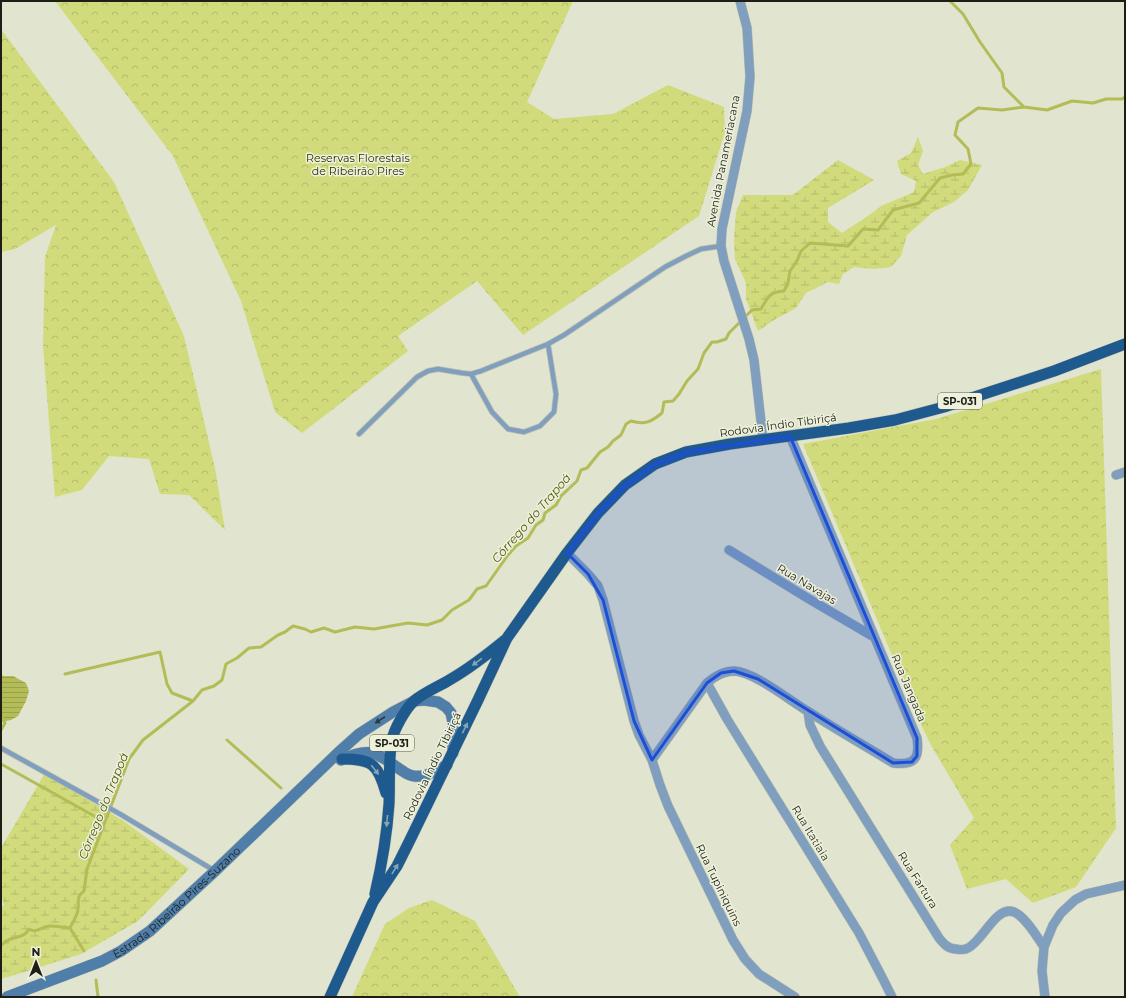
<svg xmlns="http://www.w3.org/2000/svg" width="1126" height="998" font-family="Montserrat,sans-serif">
<defs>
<pattern id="forest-crowns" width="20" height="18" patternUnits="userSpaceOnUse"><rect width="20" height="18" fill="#d1db7b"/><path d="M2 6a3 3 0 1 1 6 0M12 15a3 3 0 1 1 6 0" fill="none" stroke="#b3bc6a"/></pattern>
<pattern id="wetland-marsh" width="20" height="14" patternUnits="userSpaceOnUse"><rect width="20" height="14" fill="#d1db7b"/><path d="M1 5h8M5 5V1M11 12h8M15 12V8" fill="none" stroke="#b3bc6a"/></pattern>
<pattern id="water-rules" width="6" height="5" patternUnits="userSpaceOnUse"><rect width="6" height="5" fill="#b3bc57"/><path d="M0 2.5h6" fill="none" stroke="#9aa14b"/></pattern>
</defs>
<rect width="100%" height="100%" fill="#e1e4cf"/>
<path fill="url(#forest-crowns)" d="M55 1H573L527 102 554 119 613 114 668 85 724 107 725 132 699 216 523 335 477 281 398 336 408 351 302 433 275 412 241 301 173 156Z
M1 29 114 182 184 336 215 468 225 530 189 495 160 494 149 459 109 456 82 490 55 497 43 346 45 257 56 225 15 249 1 252Z
M1101 369 1116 828 1076 887 1033 903 1006 879 967 889 950 845 974 818 932 747 924 731 803 444 936 419Z
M432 900 475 921 520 997H352L385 924 409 908Z"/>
<path fill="url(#wetland-marsh)" d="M918 137 923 151 918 165 923 174 945 167 960 160 982 165 968 190 954 202 933 212 907 235 901 256 891 267 873 269 854 267 843 274 839 284 828 282 806 293 796 308 774 320 758 331 746 299V283L735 259 734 240 736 212 743 195H793L838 160 874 180 828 208V222L842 233 868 216 881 206 914 192 916 181 901 174 897 161 911 153Z
M45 773 125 822 189 869 138 921 81 954 31 970 1 979V907L4 905 1 895V848Z"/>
<path fill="url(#water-rules)" d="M1 674 3 676H13L26 683 29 691 26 701 18 716 11 720 1 722Z"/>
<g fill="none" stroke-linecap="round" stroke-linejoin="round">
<path stroke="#b3bc57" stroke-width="3" d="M950 1 963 14 980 42 1002 73 1004 87 1024 107
M65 674 160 652 167 684 172 693 193 701
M1 716 5 723 1 730
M227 740 281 788
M1 764 105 822
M70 928 84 951
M1 945C5 942 9 939 14 938 21 936 25 936 29 929 37 934 42 926 50 926 57 926 63 927 70 928 72 923 78 915 78 909 79 901 76 897 84 891L87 869 129 759 143 740 193 701 202 690 214 686 222 680 226 664 237 658 249 648 261 647 278 635 285 632 293 626 305 629 311 632 324 628 335 632 355 627 374 629 408 623 427 625 442 620 452 610 469 600 477 589 486 586 508 555 516 546 528 538 536 525 543 520 545 513 556 505 561 496 577 481 581 470 587 468 600 452 608 447 613 441 621 435 626 424 631 421C645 425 651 422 662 413L664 402 673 401 679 394 687 381 698 369 704 353 712 342H717L726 339 729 333 752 310 761 309C768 297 769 292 784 291L788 283 790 271 797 261 801 251 810 243 848 246 863 229 878 230 893 210 919 203 940 178 952 175 963 174 971 164 968 149 955 135 958 122 978 108 1002 110 1024 107 1047 110 1072 101 1093 103 1106 99H1122L1125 97
M96 980 98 997"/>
<g stroke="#bec0ae" stroke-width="6">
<path id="service" d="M471 374 492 412 508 429 524 432 540 426 554 412 556 394 548 344
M359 434 417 377 428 371 438 369 462 373 471 374 481 371 548 344 564 335 665 267 686 256 701 249 721 246
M1 748 120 814 215 871"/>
</g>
<g stroke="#bec0ae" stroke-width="10">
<path id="minor" d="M740 1 747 28 750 77 747 111 722 229 721 246 724 261 749 339 754 360 763 439
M1116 475 1125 472
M729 550 809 599 874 637
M567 553 588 574 598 586 603 600 634 721 639 735 652 760 660 785 668 806 733 940 745 959 759 974 795 997
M707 683 727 719 859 933 883 979 892 997
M808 712 810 725 820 746 939 938C944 944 948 949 956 949 961 950 965 950 968 948 983 941 996 905 1014 912 1026 917 1037 937 1044 947
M652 760 707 683C715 676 723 671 734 671 755 672 790 701 809 712 837 730 865 746 893 763 915 766 920 758 917 738L790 436
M1045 997 1042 971 1044 947 1053 925 1061 913 1075 900 1086 894 1125 885"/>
</g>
<g stroke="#bec0ae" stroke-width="12">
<g id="secondary">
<path d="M341 760C368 747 374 751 398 768 403 771 408 776 414 776 426 778 437 770 447 765"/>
<path id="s1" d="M7 997 102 961 121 951 150 931 215 871 340 751 359 734 393 712 414 701 424 700 438 702 446 707 451 713 453 723V753"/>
</g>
</g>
<g stroke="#bec0ae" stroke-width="12">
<path id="trunk" d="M342 759C372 759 378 764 386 793
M375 894C382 864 387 834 389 804 390 783 388 761 392 740 394 729 406 708 414 701 423 693 440 686 451 679 470 668 488 654 505 640
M330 997 373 902 397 866 409 842 478 700 507 638 567 553 598 513 625 485 655 464 686 452 730 444 849 428 895 420 944 407 1054 371 1125 344"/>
</g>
<use href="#service" stroke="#809fbe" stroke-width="4.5"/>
<use href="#minor" stroke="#809fbe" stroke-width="9"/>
<use href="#secondary" stroke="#4f7eaa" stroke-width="11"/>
<use href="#trunk" stroke="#1e5a8e" stroke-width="11"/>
</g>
<defs><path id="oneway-solid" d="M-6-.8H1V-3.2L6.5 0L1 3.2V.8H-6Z"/></defs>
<g fill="#86a6b5">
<use href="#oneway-solid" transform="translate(477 662) rotate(144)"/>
<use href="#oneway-solid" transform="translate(465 728) rotate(-64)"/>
<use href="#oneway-solid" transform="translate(375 770) rotate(52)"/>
<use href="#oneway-solid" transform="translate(387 821) rotate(95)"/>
<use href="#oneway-solid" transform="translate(395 869) rotate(-58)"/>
</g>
<use fill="#2c3b42" href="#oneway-solid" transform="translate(380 720) rotate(147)"/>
<path fill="#1d4ed8" fill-opacity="0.2" stroke="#1d4ed8" stroke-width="3" stroke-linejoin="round" d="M790 436 917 738V756L912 762 893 763 758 679 734 671 721 673 707 683 652 760 634 721 603 600 588 574 567 553 598 513 625 485 655 464 686 452Z"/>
<g text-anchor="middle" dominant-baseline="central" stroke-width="3" stroke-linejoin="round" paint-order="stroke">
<g fill="#eef2dc" stroke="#5c5e51" stroke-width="1">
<rect x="938" y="393" width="44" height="16" rx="3"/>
<rect x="370" y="735" width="44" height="16" rx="3"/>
</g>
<g font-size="10" font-weight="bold" fill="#1d1e16">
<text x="960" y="401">SP-031</text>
<text x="392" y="743">SP-031</text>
</g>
<g font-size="11" fill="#2a2d01" stroke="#eef2dc">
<text x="358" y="158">Reservas Florestais<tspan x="358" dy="13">de Ribeirão Pires</tspan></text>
</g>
<g font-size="11" fill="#1d1e16" stroke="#eef2dc">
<text transform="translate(723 161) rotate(-79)">Avenida Panameriacana</text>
<text transform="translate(778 425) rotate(-8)">Rodovia Índio Tibiriçá</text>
<text transform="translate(807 584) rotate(31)">Rua Navajas</text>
<text transform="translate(909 688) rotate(67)">Rua Jangada</text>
<text transform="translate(432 766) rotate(-64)">Rodovia Índio Tibiriçá</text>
<text transform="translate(811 833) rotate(59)">Rua Itatiaia</text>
<text transform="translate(918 880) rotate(58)">Rua Fartura</text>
<text transform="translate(719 885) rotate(64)">Rua Tupiniquins</text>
<text stroke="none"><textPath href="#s1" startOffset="197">Estrada Ribeirão Pires-Suzano</textPath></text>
</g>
<g font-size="12" font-style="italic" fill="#53590c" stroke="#eef2dc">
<text transform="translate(531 518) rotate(-49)">Córrego do Trapoá</text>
<text transform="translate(103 806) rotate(-68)">Córrego do Trapoá</text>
</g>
</g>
<rect width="1126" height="998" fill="none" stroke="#1d1e16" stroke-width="4"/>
<g transform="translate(36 962)" stroke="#eef2dc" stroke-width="3" paint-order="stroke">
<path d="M0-3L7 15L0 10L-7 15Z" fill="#1d1e16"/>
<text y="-6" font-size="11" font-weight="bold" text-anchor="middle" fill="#1d1e16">N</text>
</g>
</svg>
